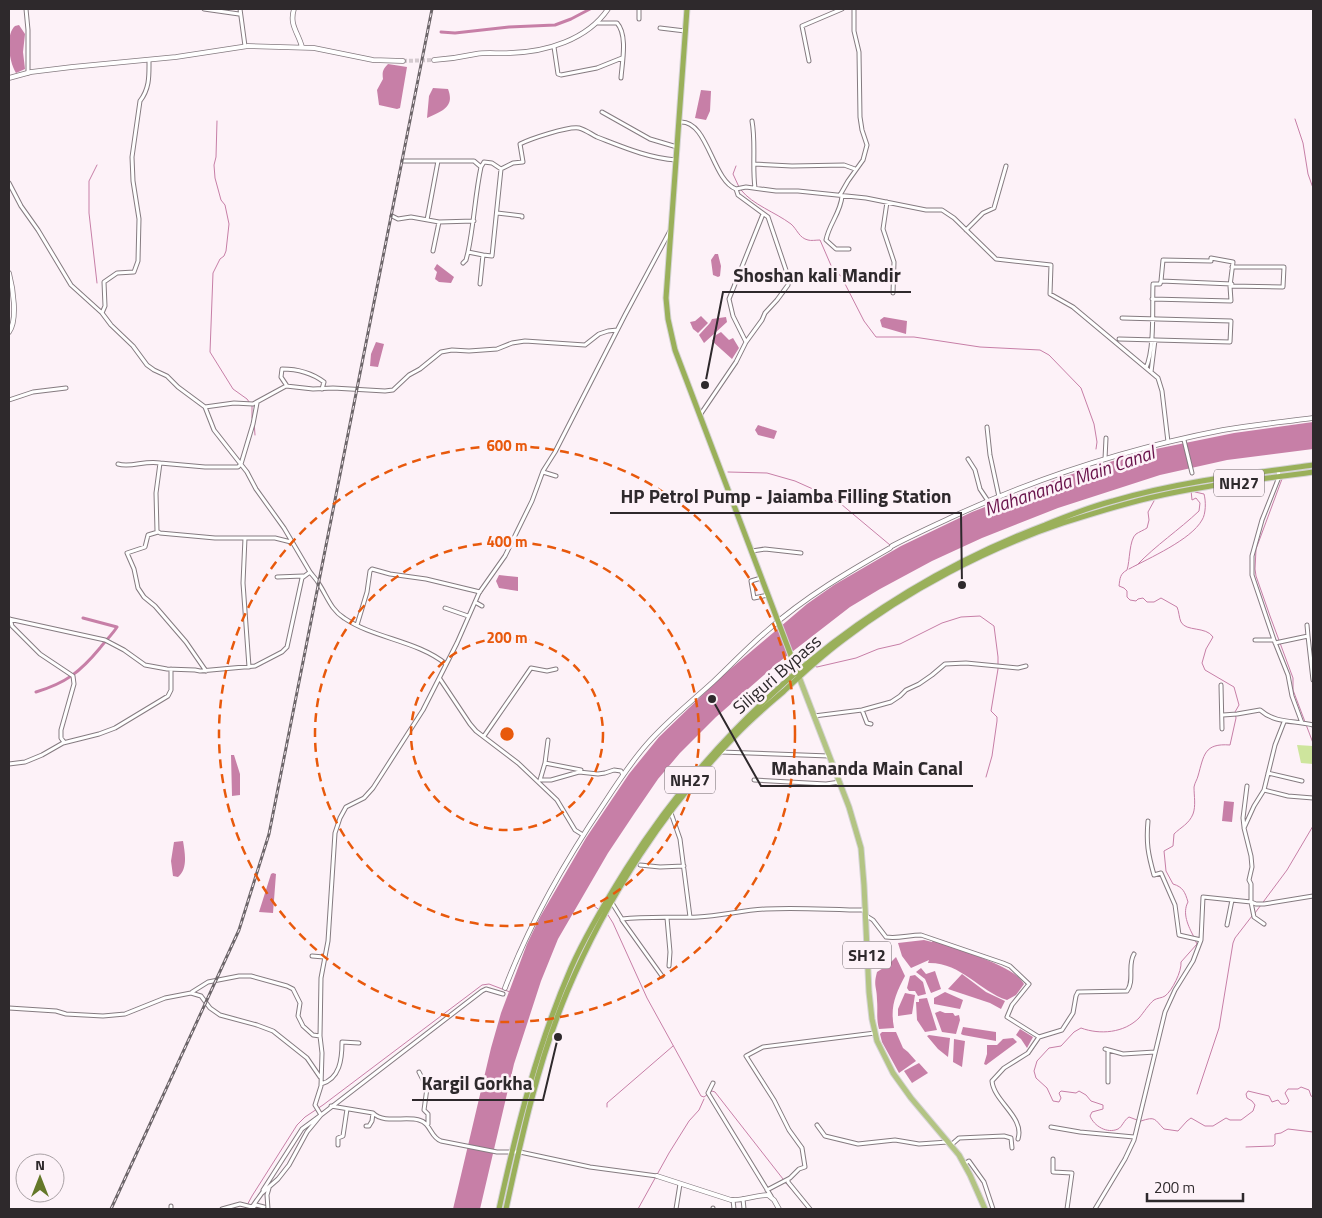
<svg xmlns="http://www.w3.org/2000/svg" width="1322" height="1218" font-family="'Titillium Web',sans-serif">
<rect width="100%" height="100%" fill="#fdf2f8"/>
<path fill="#cee59d" d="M1297 745 1313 746V764L1301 763Z"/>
<path fill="#c77fa7" d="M19 25 25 34 23 52 25 69 16 73C9 62 5 35 15 26Z
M388 64 407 67 400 108 397 109 379 105 377 90 383 79C382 72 383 69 388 64Z
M433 88 448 89C455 107 442 111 427 118L429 96Z
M701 90 711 91 710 111 706 120 695 118Z
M715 254H718L721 266 720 276 718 277 713 275 711 260Z
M437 264 454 277 451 283 439 282 435 279 437 272 434 269Z
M701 316 708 323 698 333 693 329 690 322 695 321Z
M726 317 727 322 704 343 699 335 710 323 712 319Z
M884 317 907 321 906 334 882 327 880 320Z
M721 332 729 340 733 338 739 348 732 359 712 341 716 335Z
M376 342 384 344 378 367 370 366 371 354Z
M1313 422V449L1227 460 1160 475 1058 508 982 538 932 561 880 589 850 607 779 662 716 717 680 753 658 779 634 814 608 853 558 939 541 981 514 1064 480 1209H453L491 1048 501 1013 527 944 540 917 586 838 629 774 659 737 721 677 807 604 834 585 901 546 972 512 1063 477 1141 452 1234 433Z
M758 425 777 431 774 439 758 435 755 430Z
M499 575 518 577V591L499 588 496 581Z
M231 755H234L240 774V795L232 796Z
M1224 801 1234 802 1232 822 1222 821Z
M183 841C185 853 188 869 178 877L173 876 171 861 174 842Z
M273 873 276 874 273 913 259 912 271 874Z
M924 940 932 942 933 940C953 948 1016 966 1024 984L1016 995 1007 1000C979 991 961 962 928 963L929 960 911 968 902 956 898 943Z
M896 957 905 976C895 995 890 1007 894 1028L879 1029C876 1018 878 1011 877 1000 877 986 873 987 877 972L888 965Z
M921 968 926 974 935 971 941 989 931 993 925 979 916 972Z
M962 974 986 992 1005 1001 1001 1009 990 1003 948 989Z
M915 975 923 982 926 994 918 996 915 991H909L907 988 910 976Z
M945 992 963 1000 960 1009 934 1004V998Z
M905 993 915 995 912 1014 898 1016V1009Z
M927 998 937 1030 925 1032 917 1020 916 1002H919V999Z
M940 1011 945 1013H953L955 1016 959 1015 960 1020 956 1034 942 1032 935 1013Z
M963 1027 996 1032V1041L963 1035 961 1034Z
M1020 1029 1033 1037 1027 1048 1021 1039 1016 1035Z
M882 1032H896L903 1048 908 1052 916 1061 899 1073 882 1042 880 1034Z
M929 1035 950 1038 948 1057 938 1049 927 1036Z
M1013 1038 1017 1042 986 1065 984 1064 987 1054V1045H997L1003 1039Z
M954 1039 965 1041 962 1067 953 1062Z
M919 1063 928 1073 912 1083 904 1071Z"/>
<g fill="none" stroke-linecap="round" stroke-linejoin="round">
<path stroke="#c77fa7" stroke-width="1" d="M1295 119 1303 143 1308 174 1313 188
M217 121 216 157 214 165 215 178 221 200 225 205 229 224 226 251 224 256 220 259 213 273 210 352 233 389 247 399 252 406V418
M97 165 89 181V213L97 283
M736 166 733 174 739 187
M741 190C753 205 775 212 791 224 797 229 799 238 808 240 811 241 816 240 820 240L833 270 841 276 864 321 876 337H914L980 347 1040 350 1049 355 1081 388 1094 424 1097 442 1096 449
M254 421 255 435
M728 472 767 473 795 481 824 494 841 504 890 545
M1282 479 1256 549 1255 569 1256 576 1270 616 1293 678V690L1313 743
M1154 501 1148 512 1149 520 1147 528C1144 530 1139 532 1136 534 1129 540 1130 561 1127 570 1120 574 1120 578 1119 586L1124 588 1127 591V597L1130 600 1136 601 1138 599 1143 598 1147 602H1154L1161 598 1177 607C1179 611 1179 618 1181 622 1186 632 1206 626 1213 637L1206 649 1202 663 1205 670 1234 687 1239 705 1235 712 1236 718 1230 745C1204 743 1204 755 1198 776 1197 780 1195 782 1194 787 1194 796 1196 806 1193 814 1189 824 1181 827 1174 834L1173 846 1164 851 1166 871 1173 884C1183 887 1185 892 1188 902 1182 913 1188 926 1194 937
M1137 565C1156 545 1179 530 1199 511L1200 503 1196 498 1192 500 1191 490
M1129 569C1149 558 1191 540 1202 520 1206 514 1206 501 1204 494L1195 492
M803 655 807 660
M814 666 817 667 856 658 878 649 900 644 942 623 961 617 980 616 994 626 998 657V669L991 711 997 717V721L992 756 986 777
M593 905 598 909
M1255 913 1287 870 1313 826
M608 915 613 923 647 998 701 1096 704 1097 712 1091 715 1092 783 1179
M1197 1094 1219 1028 1233 943 1235 938 1252 916
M607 1107V1103L673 1046
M1137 1120 1129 1117C1124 1120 1122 1127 1118 1129 1107 1134 1094 1126 1090 1116L1092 1112 1103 1109V1105L1091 1101 1086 1095 1079 1091 1076 1093 1061 1091 1059 1093 1061 1098 1059 1102 1053 1101 1047 1088 1036 1078 1034 1071 1037 1061 1049 1048 1061 1046 1074 1032 1081 1028C1100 1035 1124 1033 1139 1018 1144 1012 1149 1004 1154 1000 1157 998 1162 998 1165 996 1172 991 1182 971 1181 962L1197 944 1195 940
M1141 1121C1156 1116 1154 1119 1164 1129L1178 1131 1187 1121 1191 1118 1205 1126H1213L1226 1118 1230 1120H1241L1253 1111 1255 1105 1252 1101 1247 1098 1246 1094 1248 1091 1269 1096 1272 1102 1278 1100 1281 1104H1286L1289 1101 1285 1093 1288 1089H1298L1301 1087 1309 1090 1311 1096 1313 1097
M1246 1147 1273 1146 1275 1144V1134L1281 1133 1288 1129 1313 1132
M786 1183 806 1206
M245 1209 252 1196 297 1125 305 1117 323 1105 482 985 489 984 510 992
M638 1209 669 1153 689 1121 699 1110 704 1099"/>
<path stroke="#c77fa7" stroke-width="3" d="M441 32 455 33 509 27 555 25 571 19 590 9
M36 692C66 683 80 672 100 648 105 641 112 635 117 627L83 618"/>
<path stroke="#d4cacf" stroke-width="4" stroke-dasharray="4 2" stroke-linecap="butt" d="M403 61 434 60"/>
<g stroke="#857b80" stroke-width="5">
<path id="minor" d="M26 9 28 30V73
M204 9 239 14
M240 9 245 46
M639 9V19
M598 23H617C628 35 622 63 621 78
M660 28 685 31
M554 47 558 74 561 75 597 68 622 58
M809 61 802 26 842 9
M602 112 650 139 677 147
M752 121C756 143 752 165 755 188
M680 122C708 120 712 180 736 189L738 195 768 217 789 279 788 285 777 300 765 313 762 320 746 342 736 362 700 415
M403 161H474L481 167 484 162 492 163 501 169 513 163 523 162 520 144C530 139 568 126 579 128 586 130 591 134 597 137 623 147 648 158 676 160
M754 164 792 166 844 165 855 169
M9 183 21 206 38 230 71 285 102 313 111 325 133 346 147 365 154 370 167 376 178 387 205 407 234 403 253 404 286 386 313 389 333 388 385 391 393 390 409 375 420 369 441 352 452 350 469 351 497 349 512 343 525 341 585 345 599 334 608 331 617 330
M736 189 746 187 776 191H798L866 198 926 210H942L954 218 996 259 1051 265 1050 294 1073 307 1158 378 1162 391 1168 442
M840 195 848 181 863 160 867 145 862 130 860 117 859 52 854 31V9
M842 196C841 212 829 224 826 240L836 249H849
M887 202 883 229 894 262 893 293
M497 213 522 216V217
M392 216 398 219 411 217 439 222 474 221
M427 220 438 161
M966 230 983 213 994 208 1006 166
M433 251 439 222
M483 255 492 256 501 169
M463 263 466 260 468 252
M480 284 483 255 468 252C474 224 475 195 481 167
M1230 286 1283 287 1284 267H1232
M1152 299 1231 301 1230 286 1233 262 1211 258V261L1163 260 1161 281
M102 313 105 306 104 282 117 273 134 272 138 261 139 219 133 181 132 157 140 101C150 88 149 75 149 60
M1119 339 1230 342 1231 321 1122 318
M746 342 733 316 729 299 763 214
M1146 368C1155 348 1152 307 1153 284H1160L1161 281 1232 284
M1151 372 1155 340
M287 386 281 377 282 369C297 369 312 373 324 382L322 389
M9 400 33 392 66 388
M257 403 253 424 241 464 238 467H205L160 463 156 493 157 531 160 533 215 538H275L291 542
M205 407 214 430 247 472 256 489 284 528 310 572
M987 427 990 455 999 497
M1182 439 1184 440 1192 473
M968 459 975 470 980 489 988 501
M1105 459 1106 438
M118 464C131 468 145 460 160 463
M1278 470 1279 477 1262 520 1252 556V575L1274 640 1288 675 1292 696 1302 723
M543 472 556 476
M158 532 148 535 145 547 127 553 134 569 138 588 144 597 155 606 186 642 206 671
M245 538 243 583 249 667
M752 551 765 549 801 553
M277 577 303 576
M761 578 751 581 754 598 768 595
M475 602 482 606
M445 608 468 616
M9 619 105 640 124 650 145 665 167 669 195 670 200 671 255 666 282 652 287 647 302 578 310 572C313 576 317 580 319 584 327 596 331 610 344 618 375 639 416 640 446 664
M10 619 12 626 40 654 73 676 74 684 61 730V738L64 742
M357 625 367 592 370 571 372 569 390 574 426 579 480 592
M1308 636 1313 680
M1255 640H1274
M1275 643 1308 636 1307 625
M440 679 470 724 476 731 518 763 557 800 575 830 583 835
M1221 685 1222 729
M862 710 867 723 871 724
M1223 715 1237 714 1260 710C1276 724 1294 720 1313 725
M814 716 862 710 891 702 900 696 906 690 919 684 932 675 945 664 966 663 1018 668 1026 666
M484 736 531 668 547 671 556 669
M720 752 829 756
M545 763 581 770
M9 764 25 762 42 755 63 743 99 734 115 728 168 696 171 690V669
M1268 773 1302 781
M540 780H551L579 772 598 774 605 773 614 770 621 771 623 775
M540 780 545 763 548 740
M754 780 826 784 840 782
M1264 790 1288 796 1313 798
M671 813 680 839 690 917
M1148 821C1146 843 1148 854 1154 875L1161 873 1175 905 1179 935 1201 940
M1244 827 1243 818 1247 786
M640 865 660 867 684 866
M612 903 622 919C647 916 673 918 698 917 721 916 743 910 766 909 799 907 832 910 865 910
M865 915 873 920 886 937C898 939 909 935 921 935L1003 963 1010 966 1029 984 1012 1005 1007 1017 1039 1037
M667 918 670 952 669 966
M622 920 662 976
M1264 924 1254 917 1251 902 1256 904H1264L1313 896
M1227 925 1232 900
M312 956 324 957
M192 992 208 982 239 976H251L287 986 293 989 300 1003 298 1016 303 1026 313 1035 320 1036
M9 1008 56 1011 66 1014 103 1016 125 1014 165 998 191 993 201 996 210 1008 220 1015 257 1025 273 1031 307 1058 320 1077
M1105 1049 1123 1054 1155 1052
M1108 1050V1082
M419 1072 427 1088 424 1110 428 1114V1124
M713 1083 708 1093 771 1196
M321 1084C340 1079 342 1059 342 1042L359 1043
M331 1106 373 1113C384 1124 405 1116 419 1120 431 1123 430 1137 441 1141L497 1152H520L590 1167 657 1176
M817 1125 825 1136 858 1144 895 1140 919 1144 948 1142
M366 1126H369L372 1121 373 1113
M1051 1127 1080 1132 1134 1137
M1018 1139C1025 1117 994 1102 992 1081L1004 1068 1028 1053 1039 1037 1062 1030 1073 1013 1076 996 1078 992 1127 991C1135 981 1127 965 1134 954
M338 1145V1138L343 1136 347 1109
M951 1145 959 1138 1004 1136 1011 1138 1012 1148
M1053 1159V1172L1072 1173 1067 1209
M964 1164 969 1161 984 1182 993 1209
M788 1180V1182L810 1209
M263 1190 302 1129 321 1115 482 991 486 989 503 994
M767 1190 790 1178 799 1169 805 1167 802 1148 789 1130 774 1100 746 1056 763 1047 875 1033
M743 1199 744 1209
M733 1200 734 1209
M171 1206V1209
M222 1209 240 1204 252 1207 262 1193 278 1179 289 1165 307 1132 321 1115 315 1105 321 1086 322 1053 320 1036 321 978 328 941 335 833 340 818 346 807 364 798 373 788 423 710 457 643 479 593 505 556 532 501 543 471 555 452 625 315 670 231
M251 1209 256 1205 264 1207
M268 1209 267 1195 269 1188
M676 1209 680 1184
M713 1209V1208
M1095 1209 1125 1159 1134 1140 1165 1012 1175 990 1193 961 1201 940 1203 897 1251 902V884L1249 880 1252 867 1251 856 1244 828 1254 806 1264 790 1275 745 1284 722"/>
</g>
<g stroke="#857b80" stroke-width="5.5">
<path id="tertiary" d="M294 9C289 25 298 32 302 47
M434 60C448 59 462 57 476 54 487 52 499 54 510 53 546 52 587 40 608 9
M9 78 31 72 72 67 176 57 248 46 314 48 373 60 403 61
M9 273C13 288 18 320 9 332
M892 546C911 536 931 527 950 518 1036 478 1130 448 1223 430 1253 425 1283 422 1313 418
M505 988C530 922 565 861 605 802 618 782 631 762 647 744 667 721 690 703 713 682 731 665 749 646 768 630 805 597 848 572 890 548
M657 1176 731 1200C743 1201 755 1195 768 1195L774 1200 779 1209"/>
</g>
<g stroke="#d5d4d5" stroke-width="7">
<path id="primary" d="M799 677 849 807 861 848 864 885 869 992 872 1019 877 1041 893 1073 911 1098 959 1155 970 1175 985 1209"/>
</g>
<g stroke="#d5d4d5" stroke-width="7">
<path id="trunk" d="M687 9 666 298 668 319 675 350 798 674
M499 1209C517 1127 537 1046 571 968 586 934 606 901 626 869 725 712 872 591 1045 525 1067 516 1090 507 1113 501 1178 482 1246 474 1313 465
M506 1209C522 1135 538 1062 567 992 607 897 665 808 736 735 751 719 768 705 784 691 803 673 823 655 843 640 906 591 988 548 1063 523 1091 514 1120 505 1149 498 1202 485 1258 480 1313 472"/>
</g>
<use href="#minor" stroke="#fff" stroke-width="3"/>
<use href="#tertiary" stroke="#fff" stroke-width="4"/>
<use href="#primary" stroke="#b3c483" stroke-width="5"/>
<use href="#trunk" stroke="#9ab05a" stroke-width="5"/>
<g stroke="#6d666a" stroke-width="3">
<path id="rail" d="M111 1209 239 930 269 834 432 9"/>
</g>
<use href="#rail" stroke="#fdf2f8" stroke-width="1" stroke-dasharray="4" stroke-linecap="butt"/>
</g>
<g fill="none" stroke="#e8590c" stroke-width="2.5" stroke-dasharray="9 6">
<circle cx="507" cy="734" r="96"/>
<circle cx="507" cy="734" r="192"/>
<circle cx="507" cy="734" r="288"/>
</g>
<g text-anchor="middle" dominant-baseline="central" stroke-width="5" stroke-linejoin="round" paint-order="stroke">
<g fill="#fdf2f8" stroke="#6c6569" stroke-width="1">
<rect x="1214" y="469.5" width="50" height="27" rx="4"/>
<rect x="665" y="766.5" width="50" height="27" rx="4"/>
<rect x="843" y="941.5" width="48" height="27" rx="4"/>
</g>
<g font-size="16" font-weight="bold" fill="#2e292c">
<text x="1239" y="483">NH27</text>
<text x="690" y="780">NH27</text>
<text x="867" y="955">SH12</text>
</g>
<g font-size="18" fill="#2e292c" stroke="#fdf2f8">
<text transform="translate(777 674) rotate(-41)">Siliguri Bypass</text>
</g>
<g font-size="19" font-style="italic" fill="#69134b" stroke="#fdf2f8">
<text transform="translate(1069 480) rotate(-19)">Mahananda Main Canal</text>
</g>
</g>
<circle cx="507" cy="734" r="8" fill="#e8590c" stroke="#fdf2f8" stroke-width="2.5"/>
<g font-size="15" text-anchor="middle" font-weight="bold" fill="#e8590c" stroke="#fdf2f8" stroke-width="5" stroke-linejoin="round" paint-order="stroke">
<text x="507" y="451">600 m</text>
<text x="507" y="547">400 m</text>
<text x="507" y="643">200 m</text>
</g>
<path fill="none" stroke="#2e292c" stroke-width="2" d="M705 385L723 292H911M962 585L961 513H610M712 699L761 786H973M558 1037L543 1100H412"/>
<g fill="#2e292c" stroke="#fdf2f8" stroke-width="2">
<circle cx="705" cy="385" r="5"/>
<circle cx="962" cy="585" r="5"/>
<circle cx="712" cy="699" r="5"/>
<circle cx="558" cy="1037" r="5"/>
</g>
<g font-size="19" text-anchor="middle" font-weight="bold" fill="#2e292c" stroke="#fdf2f8" stroke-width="5" stroke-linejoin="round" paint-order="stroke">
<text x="817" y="282">Shoshan kali Mandir</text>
<text x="786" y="503">HP Petrol Pump - Jaiamba Filling Station</text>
<text x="867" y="775">Mahananda Main Canal</text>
<text x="477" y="1090">Kargil Gorkha</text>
</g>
<rect width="1322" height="1218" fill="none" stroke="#2e292c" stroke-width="20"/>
<g transform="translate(40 1178)"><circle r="24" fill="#fdf2f8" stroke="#aaa2a6"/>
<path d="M0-4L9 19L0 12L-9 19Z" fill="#647829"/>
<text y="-8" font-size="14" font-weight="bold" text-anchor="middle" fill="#2e292c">N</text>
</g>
<path d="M1147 1193v8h96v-8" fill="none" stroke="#2e292c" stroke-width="2.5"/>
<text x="1154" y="1193" font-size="15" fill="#2e292c" stroke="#fdf2f8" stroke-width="4" paint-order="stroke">200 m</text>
</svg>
